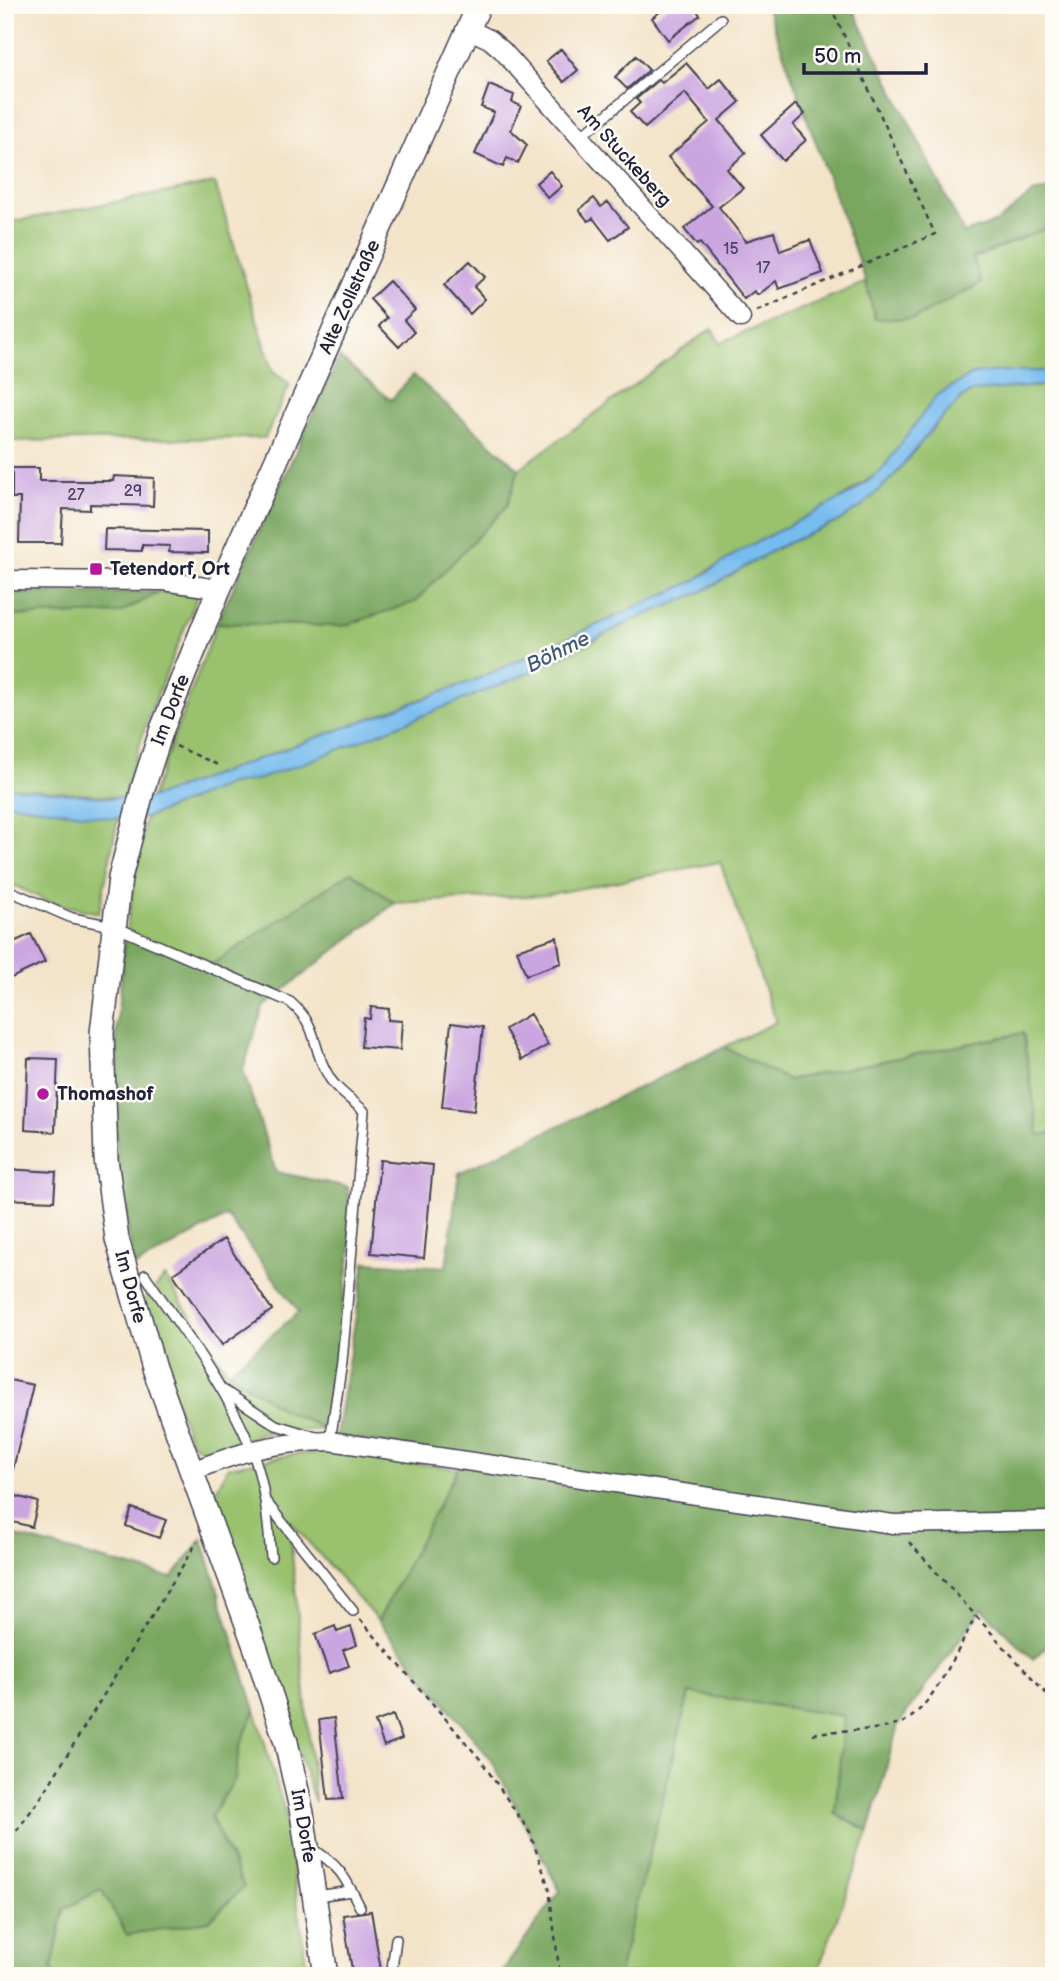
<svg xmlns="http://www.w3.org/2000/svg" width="1059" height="1981" font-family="'Balsamiq Sans',sans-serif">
<rect width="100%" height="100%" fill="#fdfcf7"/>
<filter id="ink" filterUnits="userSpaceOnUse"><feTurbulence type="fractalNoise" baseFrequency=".0143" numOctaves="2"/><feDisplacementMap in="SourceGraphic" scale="14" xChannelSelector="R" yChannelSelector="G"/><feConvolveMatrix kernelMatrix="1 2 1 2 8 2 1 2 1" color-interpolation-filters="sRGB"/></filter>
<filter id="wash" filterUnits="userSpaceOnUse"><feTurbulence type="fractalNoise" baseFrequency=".00686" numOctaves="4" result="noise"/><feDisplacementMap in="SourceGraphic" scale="28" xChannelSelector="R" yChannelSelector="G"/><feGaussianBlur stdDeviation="1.57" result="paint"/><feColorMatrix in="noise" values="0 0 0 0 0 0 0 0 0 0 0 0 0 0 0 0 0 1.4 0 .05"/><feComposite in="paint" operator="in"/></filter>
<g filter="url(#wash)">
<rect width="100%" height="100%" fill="#f3e3c8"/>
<path fill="#99c16e" stroke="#5e7254" stroke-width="2" d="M215 183 273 372 290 384 265 438 5 441V223Z
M1054 225V371L973 374 936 396 881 471 829 506 709 570 694 581 475 680 151 798 217 623 343 626 507 506 519 469 712 328 720 343 866 282 875 319 972 259Z
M1054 385V1133L1039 1136 1023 1033 787 1080 724 1047 776 1022 720 862 545 895 395 903 351 872 205 969 170 951 125 937 145 818 230 784 259 779 544 666 631 621 701 592 779 547 861 507 894 476 935 425 963 397 974 391Z
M160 592 198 595 149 715 123 798 5 787V616L119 613Z
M5 803 118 818 99 913 49 902 5 881Z
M165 1277 228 1372 283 1410 326 1429C307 1431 286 1430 266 1433 233 1438 227 1465 191 1443L141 1304Z
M331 1452 458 1469 378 1621 289 1520 315 1803 214 1494 228 1467 296 1454Z
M689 1693 844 1716 835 1814 869 1831 816 1976 619 1974Z
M255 1710 285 1813 308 1976H55L52 1969 64 1909 102 1889 211 1817 235 1779 239 1748Z"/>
<path fill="#7aa761" stroke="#4e644e" stroke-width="2" d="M766 5H851L964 233 997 222 1033 193 1054 188V225L973 258 981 283 914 319H875L866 282Z
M339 357 391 400 413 375 519 469 507 506 415 602 343 626 217 623Z
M160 592 119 613 5 616V593Z
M351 872 395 903 263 1006 243 1070 276 1172 348 1187 351 1248 326 1429 283 1410 228 1372 299 1312 227 1216 134 1267 116 1155V1033L125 937 170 951 205 969Z
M1023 1033 1039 1135 1054 1133V1638L1033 1659 982 1609 898 1725 869 1831 835 1814 844 1716 689 1693 619 1974 622 1976H499L560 1891 492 1761 378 1621 464 1456 336 1436 365 1262 446 1267 459 1173 724 1047 788 1080Z
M5 1533 172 1578 202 1539 255 1710 239 1748 235 1779 211 1817 244 1887 209 1921 127 1935 101 1889 64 1909 52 1969 54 1976H5Z"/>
<path fill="#77bcee" stroke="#4c6f94" stroke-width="2" d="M998 371H1054V385L974 391 963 397 935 425 894 476 861 507 837 522 779 547 701 592 631 621 517 678 320 757 259 779 230 784 145 818H110L5 803V787L111 798H151L475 680 694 581 743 549 852 493 881 471 936 396 973 374Z"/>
<g id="blocks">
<path fill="#cba5e0" d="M669 5H693L700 15 668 40 652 18Z
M561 49 578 70 564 82 546 61Z
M636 56 649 70 627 89 615 77Z
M686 63 709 89 721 79 740 102 719 120 746 153 727 169 743 188 719 207 746 241 774 232 780 251 810 240 823 273 779 289 776 281 758 295 754 291 744 299 700 243 697 245 684 229 712 206 668 157 709 122 685 93 645 128 630 112 640 103 636 99 659 80 662 83Z
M489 85 514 95 512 102 521 106 511 130 527 145 518 163 507 158 503 167 475 154 494 112 481 107Z
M796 104 805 114 793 125 806 140 783 161 761 135Z
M550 171 562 186 548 198 536 183Z
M594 198 601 207 608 202 628 227 610 240 593 218 588 221 579 210Z
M470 261 485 277 474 287 485 299 470 314 444 285Z
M389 281 415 310 404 320 414 332 399 347 379 326 387 318 370 299Z
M12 468H39V481H113L114 476 154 478 153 506 90 504V510L63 509 61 543H19L20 498H12Z
M105 529 208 531V553L169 552 170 546 142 545V551L104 550Z
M31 934 45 962 5 981V946Z
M557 937 561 963 526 975 517 950Z
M371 1007 389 1009 388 1020 402 1021 400 1050 361 1047 364 1018 370 1019Z
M530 1014 548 1045 522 1060 505 1029Z
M451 1023 483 1027 474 1111 442 1107Z
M28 1058 58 1059 55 1132 25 1130Z
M380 1160 433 1165 424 1258 371 1253Z
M5 1169 56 1172 54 1201 5 1199Z
M224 1239 272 1310 222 1345 173 1274Z
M5 1379 33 1385 10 1482 5 1481Z
M5 1493 38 1502 32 1527 5 1520Z
M132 1508 166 1520 159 1538 126 1526Z
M335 1626 337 1632 351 1627 357 1645 343 1650 349 1666 329 1673 315 1634Z
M393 1715 402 1739 384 1746 375 1722Z
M334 1718 343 1799 328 1800 319 1720Z
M371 1911 382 1976H353L343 1915Z"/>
</g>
</g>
<g filter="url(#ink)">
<use href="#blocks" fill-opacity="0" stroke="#413f50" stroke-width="2"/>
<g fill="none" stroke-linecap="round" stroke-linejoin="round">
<g stroke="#413f50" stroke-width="12">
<path id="service" d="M579 138 721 19
M5 889 72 918 113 926 290 1002C321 1029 310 1045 328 1075 335 1089 352 1100 364 1111L342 1362 330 1441
M145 1275C183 1331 225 1385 251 1448 265 1483 268 1520 271 1557
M223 1390 276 1425 316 1437
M267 1503 353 1611
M309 1847C339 1864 345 1877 360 1907
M316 1896 352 1891
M391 1976 396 1939"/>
</g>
<g stroke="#413f50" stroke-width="21">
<path id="minor" d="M470 30 489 39 502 50 741 318
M5 580 164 581 219 589
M190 1472C242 1451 274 1442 330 1441L893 1524 1054 1521"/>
</g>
<g stroke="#413f50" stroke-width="26">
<path id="tertiary" d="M326 1976 302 1813 286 1742 256 1649 154 1368 117 1239 106 1159 102 1033 120 878 143 788 162 729 219 589 479 5"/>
</g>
<path stroke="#413f50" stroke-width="2.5" stroke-dasharray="5 5" stroke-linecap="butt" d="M757 311 935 234 830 5
M176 746 218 765
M909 1542 1054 1702
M360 1619 480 1759 530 1833 549 1888 560 1976
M813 1734C841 1728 872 1733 899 1724 930 1714 960 1645 976 1616
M5 1847 44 1793 197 1542"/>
<use href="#service" stroke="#fff" stroke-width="9"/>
<use href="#minor" stroke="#fff" stroke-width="18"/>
<use href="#tertiary" stroke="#fff" stroke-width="23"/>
</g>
</g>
<g fill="#b5179e" stroke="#fdfcf7" stroke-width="2.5">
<rect x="89" y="562" width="14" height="14" rx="3.5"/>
<circle cx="43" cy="1094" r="7"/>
</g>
<g text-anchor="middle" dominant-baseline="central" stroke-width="5" stroke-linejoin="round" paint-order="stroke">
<g font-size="16" fill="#4c4364">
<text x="731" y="249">15</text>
<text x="763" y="268">17</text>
<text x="133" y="491">29</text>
<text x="76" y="495">27</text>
</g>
<g font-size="19" fill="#22223b" stroke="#fdfcf7">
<text transform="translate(624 156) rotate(48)">Am Stuckeberg</text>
<text transform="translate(350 297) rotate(-66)">Alte Zollstraße</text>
<text transform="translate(171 710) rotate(-69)">Im Dorfe</text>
<text transform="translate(130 1287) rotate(75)">Im Dorfe</text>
<text transform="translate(303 1826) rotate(80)">Im Dorfe</text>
</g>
<g font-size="19" font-weight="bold" fill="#22223b" stroke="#fdfcf7" text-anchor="start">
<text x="110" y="569">Tetendorf, Ort</text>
<text x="57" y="1094">Thomashof</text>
</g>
<g font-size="21" font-style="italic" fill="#40587a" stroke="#fdfcf7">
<text transform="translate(558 652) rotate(-26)">Böhme</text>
</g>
</g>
<rect width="1059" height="1981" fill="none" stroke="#fdfcf7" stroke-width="28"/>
<path d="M804 63v10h122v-10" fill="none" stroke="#22223b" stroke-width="3.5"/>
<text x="814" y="63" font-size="21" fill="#22223b" stroke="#fdfcf7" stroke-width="5" paint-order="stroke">50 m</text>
</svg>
